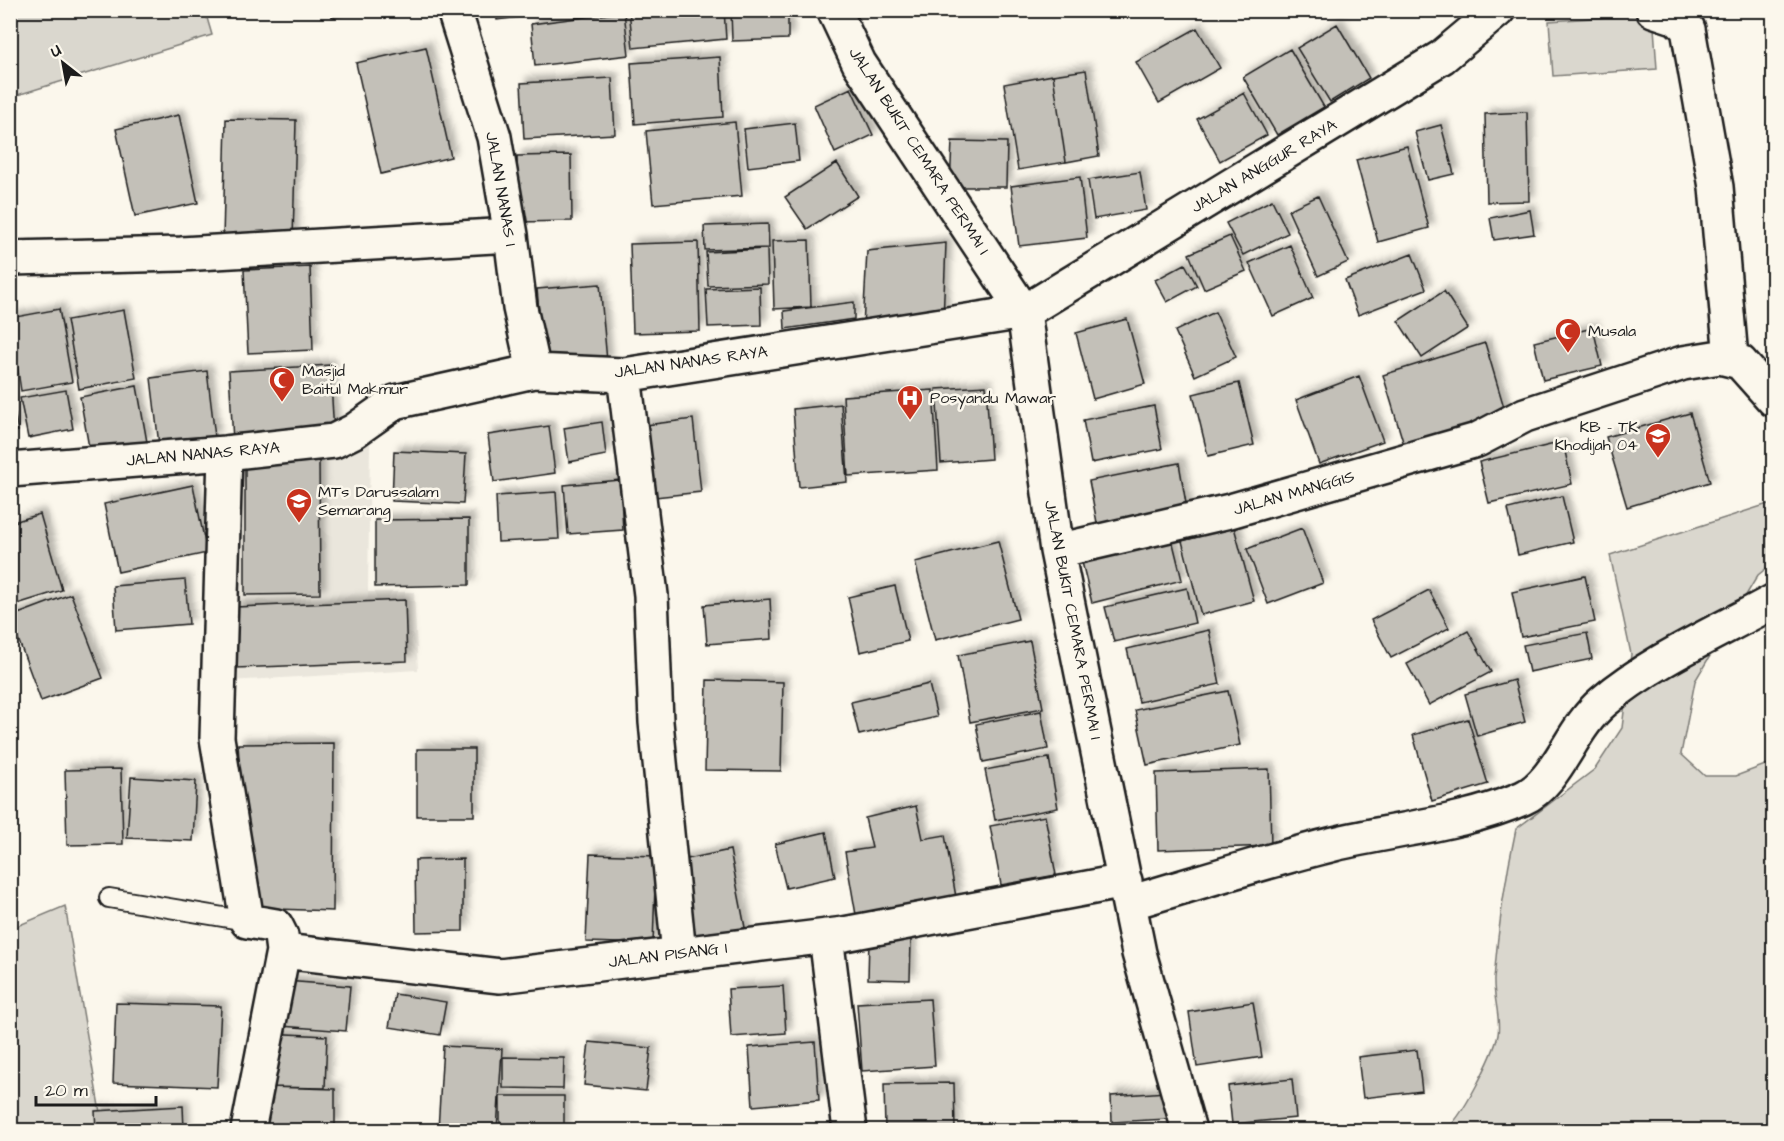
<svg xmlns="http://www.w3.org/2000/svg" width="1784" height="1141" font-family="'Architects Daughter',sans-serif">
<defs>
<filter id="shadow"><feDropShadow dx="5.5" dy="-5.5" stdDeviation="3" flood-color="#0004"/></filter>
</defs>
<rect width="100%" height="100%" fill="#fbf7ec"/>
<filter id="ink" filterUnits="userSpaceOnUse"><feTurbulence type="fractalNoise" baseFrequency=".0167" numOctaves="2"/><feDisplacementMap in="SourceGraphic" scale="12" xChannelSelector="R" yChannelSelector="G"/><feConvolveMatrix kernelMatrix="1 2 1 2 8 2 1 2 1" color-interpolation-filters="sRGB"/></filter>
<g filter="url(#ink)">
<path fill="#eae6dc" d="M370 444 368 592H414L418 670 229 681V455Z"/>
<path fill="#dad7ce" stroke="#7b7a75" stroke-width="1.5" d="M11 10 205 11 212 35 11 97Z
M1653 14 1657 69 1553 76 1549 21Z
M1771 503 1773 563 1758 575 1695 681 1681 754 1705 776H1736L1773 762V1130H1445C1461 1121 1494 1054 1498 1035 1501 1017 1493 997 1494 979 1498 928 1505 879 1516 829L1595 769 1622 728 1631 654 1610 555Z
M65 906 103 1130H11L10 929Z"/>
<path fill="#c3c0b8" stroke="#1c1c1c" stroke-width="1.5" filter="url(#shadow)" d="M331 10H385L332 17Z
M496 10H567V11L497 20Z
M629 10H724L726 39 633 48Z
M731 10H788V39L732 41Z
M624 12 629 55 535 66 531 24Z
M1337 24 1369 78 1330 102 1297 48Z
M1197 28 1220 68 1159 103 1136 62Z
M426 47 451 157 381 174 356 63Z
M1290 49 1324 107 1277 135 1243 77Z
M720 57 723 117 635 124 631 63Z
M1086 70 1099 156 1066 162 1053 75Z
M1053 75 1066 162 1018 170 1004 84Z
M612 78 615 134 524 139 521 83Z
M851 88 873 135 835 153 814 105Z
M1244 93 1267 135 1220 161 1197 119Z
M1527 112 1529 201 1487 202 1485 114Z
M179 115 198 203 135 216 116 129Z
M226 119 296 120 293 240 223 239Z
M735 122 742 196 653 204 646 131Z
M795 123 799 161 748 167 744 129Z
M1441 125 1454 174 1428 180 1415 132Z
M952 141 1007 142 1006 187H950Z
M1407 146 1429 228 1378 242 1356 160Z
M571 155 572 221 518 222 517 156Z
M837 163 858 196 807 229 785 197Z
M1140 172 1146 210 1094 219 1088 180Z
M1080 177 1087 238 1019 246 1011 186Z
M1318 196 1348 262 1318 276 1288 210Z
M1272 200 1288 233 1243 255 1226 223Z
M1530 210 1534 234 1494 240 1490 218Z
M768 224 769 248 705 250 704 226Z
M1230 236 1246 271 1204 289 1189 254Z
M809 240 811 307 774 309 772 241Z
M698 242 700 331 633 333 630 244Z
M946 243 943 322 863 327 867 251Z
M1290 245 1313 298 1273 316 1249 263Z
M767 249 768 284 708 286 706 252Z
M1412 254 1426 289 1358 315 1345 280Z
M1185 264 1197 286 1167 302 1155 280Z
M310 267 313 350 248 353 244 270Z
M600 284 607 361 544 367 537 289Z
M760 287 761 325 708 327 706 289Z
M1444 291 1468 328 1422 358 1398 321Z
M854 302V319L785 329 784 311Z
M59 309 72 382 21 391 10 318Z
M124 310 136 378 79 389 67 320Z
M1215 312 1236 357 1195 376 1175 331Z
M1127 319 1145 384 1093 399 1076 333Z
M1593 328 1602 366 1543 380 1534 342Z
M1485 343 1506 414 1404 445 1383 375Z
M330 365 334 434 233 441 229 371Z
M207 371 215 437 159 445 151 378Z
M1359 376 1383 441 1319 464 1296 400Z
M1239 383 1254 445 1208 456 1193 394Z
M137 386 147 442 90 453 80 397Z
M986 386 991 459 941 463 936 389Z
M10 390 18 431 10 432Z
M66 390 73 429 28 438 20 398Z
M933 390 938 470 848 476 843 396Z
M841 404 847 482 799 487 793 409Z
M1154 406 1162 449 1091 463 1083 420Z
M1690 413 1710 482 1627 507 1606 437Z
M693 419 701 492 646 498 638 426Z
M602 422 606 455 569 462 564 428Z
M549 426 555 473 494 482 488 435Z
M1563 442 1572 484 1489 503 1479 462Z
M394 451 466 454 463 504 392 501Z
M319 460 320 594 245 595V461Z
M1179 463 1188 515 1099 533 1089 481Z
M620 480 623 530 568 534 564 485Z
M193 485 207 553 118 572 104 504Z
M556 492 559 539 498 542 496 496Z
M1562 496 1573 542 1518 555 1508 509Z
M40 514 62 590 14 605 10 592V523Z
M469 519V585L375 587V520Z
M1234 527 1254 601 1201 615 1182 541Z
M1302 528 1323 583 1268 604 1247 549Z
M1171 535 1182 580 1092 603 1081 558Z
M998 541 1018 619 935 640 915 562Z
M1585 576 1595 622 1521 637 1512 592Z
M185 580 189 624 116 630 113 586Z
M895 586 908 641 860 652 848 597Z
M1187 588 1195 623 1114 642 1105 607Z
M1429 590 1449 628 1391 658 1371 620Z
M71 594 103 678 41 701 10 617Z
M770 599 772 639 707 644 704 605Z
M405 600 407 661 236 668 235 607Z
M1209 630 1220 684 1139 702 1127 649Z
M1468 631 1491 672 1429 705 1407 664Z
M1587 633 1592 659 1529 672 1523 645Z
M1030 641 1043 708 970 722 958 655Z
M707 680 783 682 781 771 705 770Z
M1514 680 1525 722 1477 736 1465 694Z
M929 684 937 717 859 735 851 702Z
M1228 691 1240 745 1147 765 1135 710Z
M1041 711 1048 749 983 762 976 724Z
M1468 719 1488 784 1432 801 1413 735Z
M334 743 333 911 249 908 238 744Z
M417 749H474V816H417Z
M1049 758 1058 808 995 820 985 770Z
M121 769 123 844 67 845 65 770Z
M1269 769 1271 846 1158 850 1156 773Z
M131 777 196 781 193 841 127 838Z
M916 806 923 839 945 835 956 897 856 915 845 852 872 848 865 818Z
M1045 816 1056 875 1001 885 990 826Z
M826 832 835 877 786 888 775 844Z
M730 850 747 938 689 949 673 862Z
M590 854 656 856 653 944 586 942Z
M463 859V931L416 932 415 860Z
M869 939 911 940 910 980 868 979Z
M285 981 350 986 346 1031 281 1026Z
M783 986 786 1033 731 1037 728 989Z
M395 994 446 1002 440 1035 389 1027Z
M930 999 935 1066 862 1071 857 1003Z
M1253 1002 1262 1057 1197 1067 1189 1012Z
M116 1003 221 1006 217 1087 113 1083Z
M267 1033 327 1036 325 1088 265 1087Z
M589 1042 651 1048 646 1091 584 1085Z
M815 1042 819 1100 753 1106 749 1047Z
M443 1046 502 1049 497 1130H438Z
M1417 1050 1422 1091 1363 1098 1358 1057Z
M503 1057 564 1058 563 1089 503 1088Z
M1292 1079 1296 1118 1232 1124 1228 1086Z
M954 1083 955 1129 885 1130 884 1084Z
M268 1087 335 1089V1126L267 1125Z
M1166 1092 1168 1119 1112 1122 1111 1096Z
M500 1096H564V1130H500Z
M183 1106 184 1130H96L95 1111Z"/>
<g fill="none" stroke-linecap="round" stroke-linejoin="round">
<g stroke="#1c1c1c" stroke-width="22">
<path id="service" d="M109 898 247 921"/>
</g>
<g stroke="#1c1c1c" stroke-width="38">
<path id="minor" d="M454 10 494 137 511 235 520 308 534 371
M834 10 859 63 1024 312 1057 551 1139 953 1189 1130
M1653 10 1677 18 1688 29 1716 187 1731 358
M10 258 181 254 511 235
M624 375 651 595 656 722 679 954
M225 453 217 738 247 921 276 926 281 936 283 951 500 976 844 934 1125 881
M10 470 225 453 334 441 354 431 395 402 534 371 624 375 1024 312 1442 57 1498 10
M1057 551 1230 511 1477 440 1525 415 1683 363 1720 357 1740 362 1774 400
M1129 903C1197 883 1265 861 1334 844 1395 829 1464 824 1523 798 1558 782 1570 730 1603 702 1651 661 1718 632 1774 601
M826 936 850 1130
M248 1130 283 951"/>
</g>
<use href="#service" stroke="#fbf7ec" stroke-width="18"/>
<use href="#minor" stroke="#fbf7ec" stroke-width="33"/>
</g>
</g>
<defs>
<g id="mosque-pin" transform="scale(1.35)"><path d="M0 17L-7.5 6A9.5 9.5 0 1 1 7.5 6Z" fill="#c8321e" stroke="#fbf7ec"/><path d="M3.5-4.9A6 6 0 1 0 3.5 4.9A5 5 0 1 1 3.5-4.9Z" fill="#fff"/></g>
<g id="hospital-pin" transform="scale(1.35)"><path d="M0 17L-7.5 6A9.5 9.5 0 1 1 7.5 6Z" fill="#c8321e" stroke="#fbf7ec"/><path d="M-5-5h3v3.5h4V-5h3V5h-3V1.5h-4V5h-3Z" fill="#fff"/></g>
<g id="school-pin" transform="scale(1.35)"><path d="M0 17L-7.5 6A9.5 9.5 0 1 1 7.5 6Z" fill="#c8321e" stroke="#fbf7ec"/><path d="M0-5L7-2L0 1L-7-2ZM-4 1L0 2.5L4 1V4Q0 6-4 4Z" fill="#fff"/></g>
</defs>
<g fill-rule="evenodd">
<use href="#mosque-pin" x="1568" y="331"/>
<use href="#mosque-pin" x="282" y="380"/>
<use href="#hospital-pin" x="910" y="398"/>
<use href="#school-pin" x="1658" y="436"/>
<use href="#school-pin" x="299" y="501"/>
</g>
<g text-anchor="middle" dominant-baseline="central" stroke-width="5" stroke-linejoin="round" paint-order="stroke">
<g font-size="16" fill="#1c1c1c" stroke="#fbf7ec">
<text transform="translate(919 151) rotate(57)">JALAN BUKIT CEMARA PERMAI I</text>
<text transform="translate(1264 166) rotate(-31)">JALAN ANGGUR RAYA</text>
<text transform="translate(501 189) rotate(80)">JALAN NANAS I</text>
<text transform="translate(691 362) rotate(-8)">JALAN NANAS RAYA</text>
<text transform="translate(203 454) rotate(-5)">JALAN NANAS RAYA</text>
<text transform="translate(1294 493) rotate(-16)">JALAN MANGGIS</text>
<text transform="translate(1073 620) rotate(79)">JALAN BUKIT CEMARA PERMAI I</text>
<text transform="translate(668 955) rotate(-7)">JALAN PISANG I</text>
</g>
<g font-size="16" fill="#1c1c1c" stroke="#fbf7ec" text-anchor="start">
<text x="1588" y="331">Musala</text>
<text x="302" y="371">Masjid<tspan x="302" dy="18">Baitul Makmur</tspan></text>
<text x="930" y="398">Posyandu Mawar</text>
<text x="1638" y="427" text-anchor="end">KB - TK<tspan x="1638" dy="18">Khodijah 04</tspan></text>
<text x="318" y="492">MTs Darussalam<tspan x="318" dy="18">Semarang</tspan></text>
</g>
</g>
<rect width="1784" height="1141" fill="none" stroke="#fbf7ec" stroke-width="36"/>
<rect x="18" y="18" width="1748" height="1105" fill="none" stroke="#1c1c1c" stroke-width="2" filter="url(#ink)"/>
<g transform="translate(63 63) rotate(329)" stroke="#fbf7ec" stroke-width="4.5" paint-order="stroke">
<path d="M0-4.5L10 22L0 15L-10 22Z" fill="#1c1c1c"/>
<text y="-9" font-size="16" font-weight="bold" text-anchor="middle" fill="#1c1c1c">U</text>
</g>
<path d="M36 1096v9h120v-9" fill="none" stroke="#1c1c1c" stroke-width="3"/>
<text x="45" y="1096" font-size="18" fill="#1c1c1c" stroke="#fbf7ec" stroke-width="4.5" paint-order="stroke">20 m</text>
</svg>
